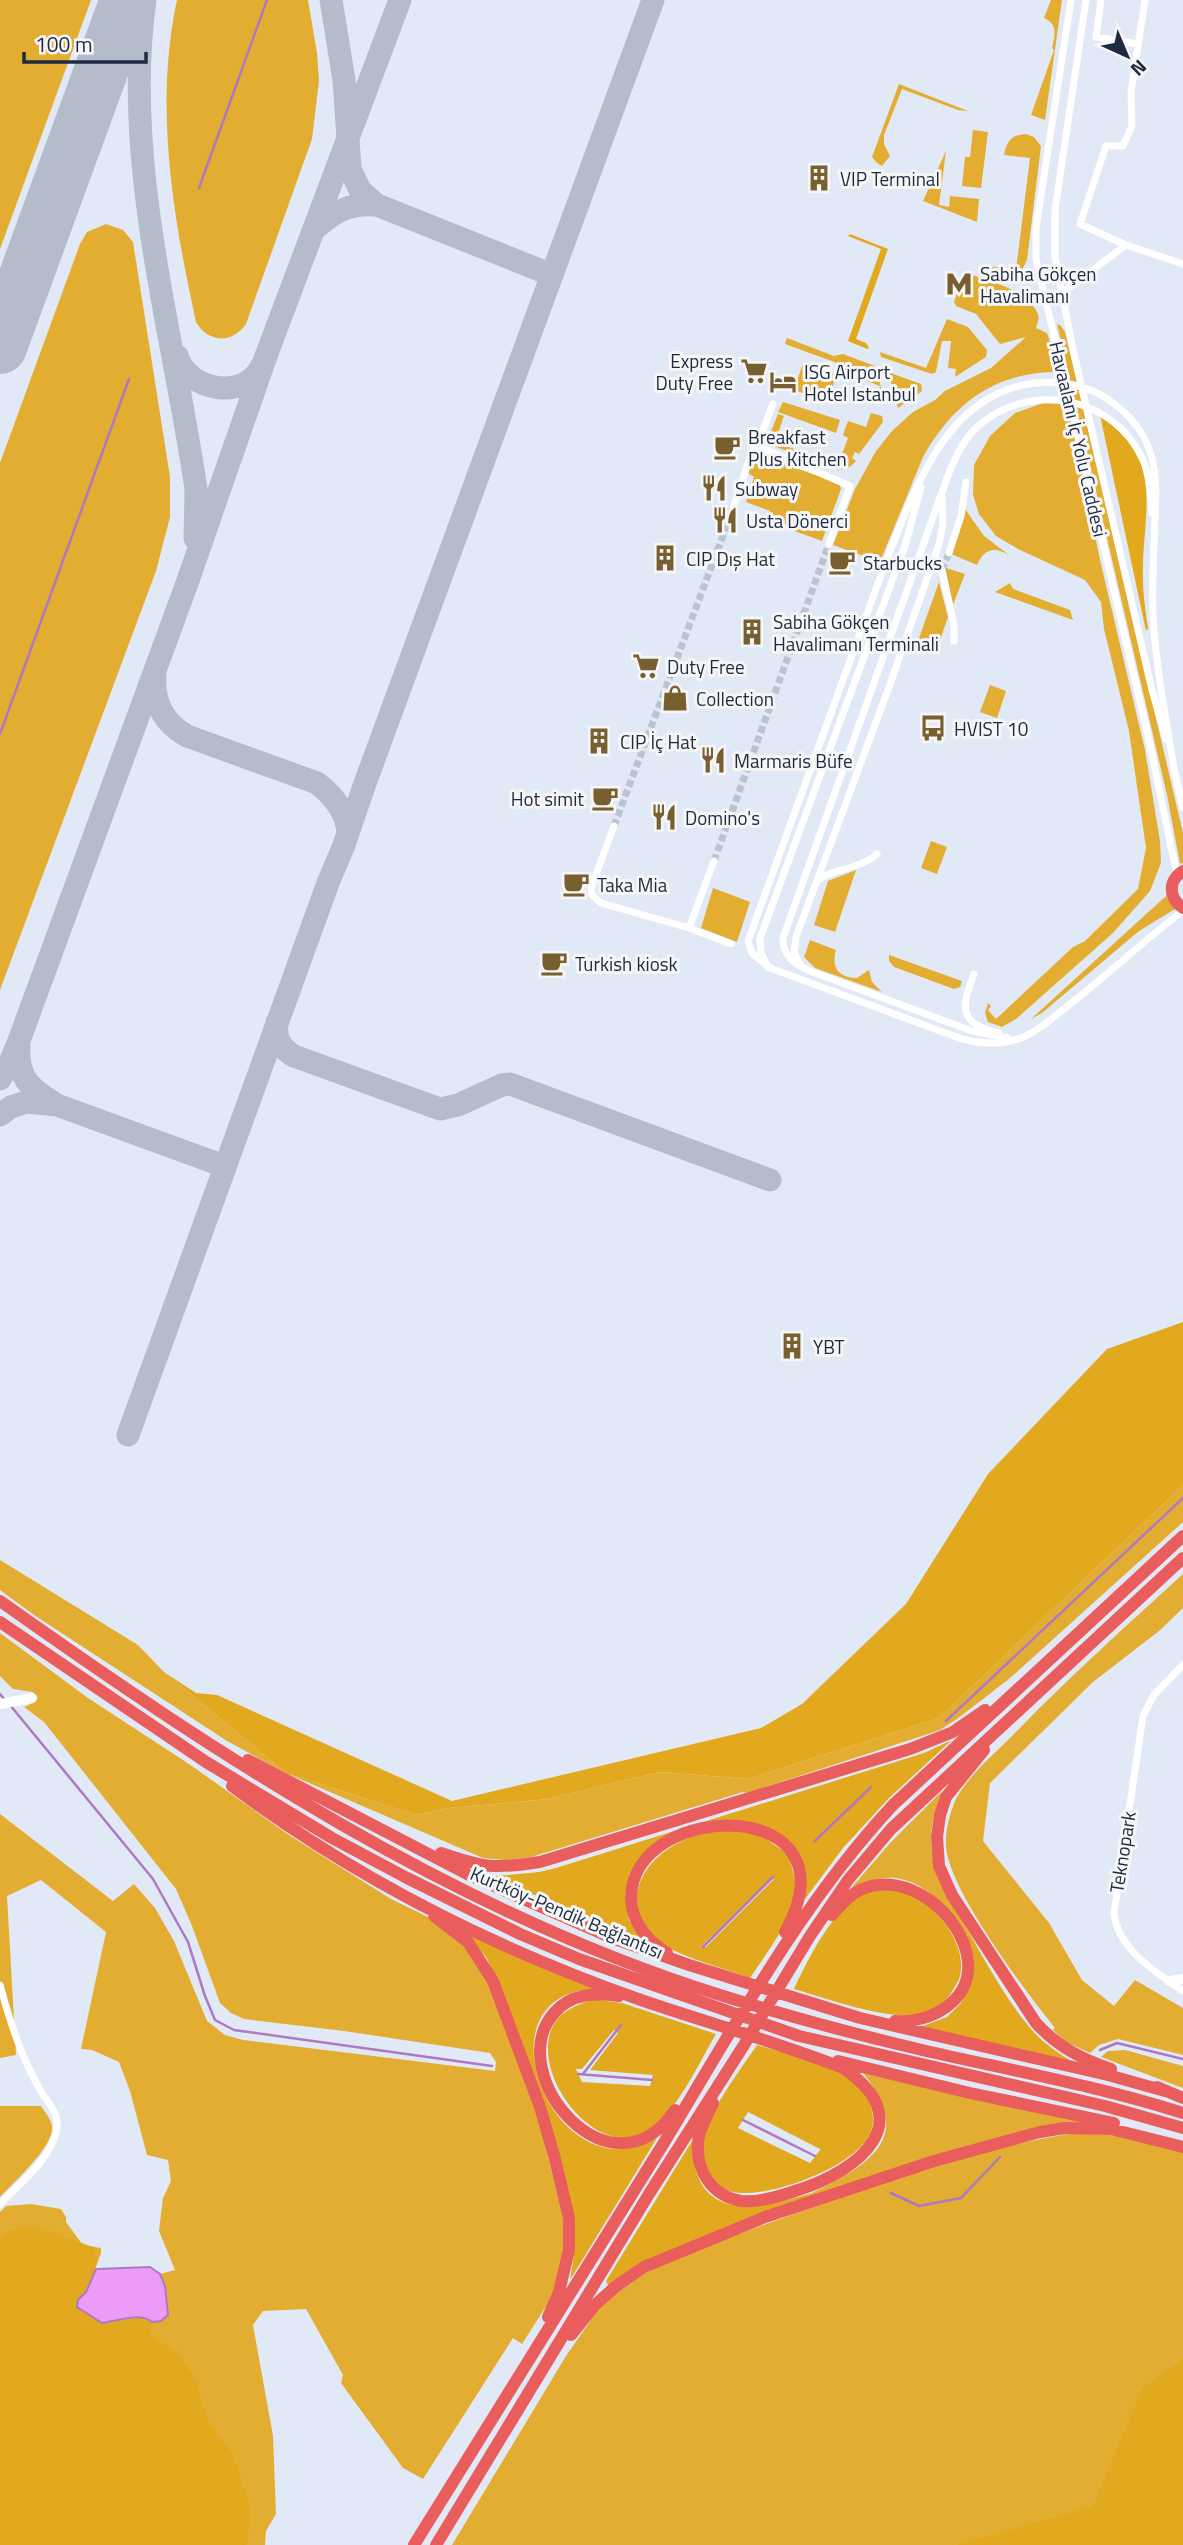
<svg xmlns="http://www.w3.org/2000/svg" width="1183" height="2545" font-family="'Titillium Web',sans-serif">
<rect width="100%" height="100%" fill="#e2e9f6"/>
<path fill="#e3ad32" d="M0 0H91L0 249Z
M177 0H308L317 53 319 81 312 139 246 324C232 344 208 343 196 322 173 216 154 107 177 0Z
M1051 0H1062L1045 120 1031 115 1054 50 1052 48C1055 35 1058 24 1044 18Z
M899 84 968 111 958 110 902 89 884 135V144L890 156 882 166 877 163 872 157Z
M973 130 988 132 981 188 962 186 965 157H970Z
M1026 134 1034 137 1041 146 1027 260 1021 272 1010 276 985 266 1016 270 1030 158 1004 155C1007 141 1011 135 1026 134Z
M946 151 939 205 949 207 950 196 979 199 977 222 923 201Z
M106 224 123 230 133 242 170 477V517L156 571 0 990V463L80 244 87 232Z
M964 272C989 282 1030 289 1039 317L1036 328 1047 333 1060 372C996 371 953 403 923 457L880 562 833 545 855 489 876 451 892 431 913 412 935 400 945 391 991 368 1026 337 1000 344 976 314 956 306 954 302Z
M947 319 968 327 987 350 986 357 955 377 956 369 948 368 951 341H942L936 372 932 374 881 357 880 352 926 368Z
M1057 324 1061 326 1065 332 1183 833V863L1180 864 1167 795Z
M787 338 834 356 843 354 875 366 884 398 883 402 877 400 880 386 857 377 859 372 864 373 862 370 859 371 785 344Z
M803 363 837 375 830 393 820 389 817 398 794 390Z
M888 372 921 384 922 391 898 408Z
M783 402 840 420 836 433 778 412Z
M1043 403H1068L1100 560 1145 750 1160 841 1161 863 1150 891 1113 933 1016 1019 1002 1027 988 1022 985 1013 988 1003 991 1006 988 1010 996 1019 1073 947 1085 941 1138 889 1146 848 1129 731 1104 629 1101 602 1085 580 1018 549 996 536 979 514 973 495 974 465 990 436 1015 413Z
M871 413 882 416 883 422 859 454 855 452 852 458 856 461C850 468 845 470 836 469L760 441 761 437 768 439 778 414 784 416 775 442 838 465 848 438 843 435 848 421 866 427Z
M755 454 833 481 840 485 841 489 822 541 767 521 770 511 746 502 754 477 748 473Z
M965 509 984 536 1009 555C994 546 984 549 977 565L951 554Z
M946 568 965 574 953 605 945 573Z
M939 582 948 617 936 652 919 645 918 641Z
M1010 583 1013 589 1070 610 1073 620 995 592Z
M990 685 1006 691 997 718 980 712Z
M931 841 947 847 937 874 921 868Z
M856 870 835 932 814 925 828 881Z
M713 888 750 902 737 942 701 928Z
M1166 896 1175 909 1139 931 1042 1013 1031 1019Z
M810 940 836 950C831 967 838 978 857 978L869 970 872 982 882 992 815 968 804 957Z
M889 955 962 981 960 987 954 989 894 967 889 961Z
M1183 1485V1522L1009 1679 957 1719 940 1730 922 1736 747 1793 743 1792 531 1857 506 1860 483 1858 286 1773 227 1741 34 1615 0 1590V1560L138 1645 164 1672 286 1773 416 1815 449 1808 548 1799 660 1772 748 1779 939 1718Z
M1183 1574V1608L1159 1631 1093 1682 990 1783 983 1841 1049 1923 1082 1980 1114 2006 1135 1980 1183 2008V2055L1118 2039 1099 2045 1090 2053 1066 2042 1053 2030 1055 2028C1026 1992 948 1889 946 1846 945 1831 950 1812 956 1799 969 1775 993 1755 1013 1735 1067 1679 1125 1627 1183 1574Z
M0 1633 88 1698 189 1764 289 1835 391 1899 428 1917 460 1941 477 1961 490 1986 537 2113 563 2216 565 2245 562 2268 550 2300 522 2344 513 2338 423 2479 403 2468 341 2383 343 2375 306 2309 263 2311 253 2325 273 2436 276 2514 266 2531 265 2545H0V2212L6 2206 31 2204 61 2209 66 2217V2222L83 2245 101 2248V2253L86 2292 102 2323 137 2318 162 2320 168 2315 165 2286 160 2274 175 2270 159 2231 163 2198 171 2181 168 2160 147 2155 130 2091 119 2062 92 2050 81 2049 106 1932 41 1880 7 1896 16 2055 0 2058V1814L113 1901 134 1884 155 1908 174 1941 207 2021 225 2035 243 2040 495 2071 496 2062 490 2053 344 2031 244 2019 231 2013 220 2003 192 1926 176 1889 44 1722 24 1707 35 1702 33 1692 13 1689 0 1676Z
M942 1791C917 1853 939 1881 970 1934L966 1937C950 1911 929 1883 896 1878 881 1876 866 1883 852 1887L892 1841Z
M1125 2050 1183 2066V2088L1101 2057 1108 2051Z
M863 2073 1087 2123 812 2197V2193C869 2165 916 2138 863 2073Z
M0 2106H41C45 2112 51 2119 52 2126 55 2146 13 2183 0 2197Z
M1076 2133 1124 2136 1183 2152V2545H452L566 2356 595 2314 612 2296 655 2267C733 2235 811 2207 890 2181 951 2161 1012 2142 1076 2133Z"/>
<path fill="#e2a91e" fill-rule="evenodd" d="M850 234 888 249 856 339 866 343 869 348 867 349 848 341 881 249 848 236Z
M1100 415C1114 427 1129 437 1137 454 1154 489 1143 531 1143 568 1142 588 1145 608 1148 628L1146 631Z
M1183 1322V1485L939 1718 748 1779 660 1772 548 1799 449 1808 416 1815 286 1773 164 1672 196 1693 217 1695 452 1801 761 1728 802 1704 906 1604 988 1474 1107 1349Z
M952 1740 889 1798 843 1848 805 1899 804 1868 798 1854 787 1840 767 1827 748 1823 651 1846 632 1870 625 1894 629 1920 645 1944 559 1904 486 1877 539 1872 556 1868 924 1753Z
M731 1830 759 1834 789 1855C791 1867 797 1881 796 1894 796 1914 762 1960 750 1978 727 1969 671 1955 655 1938 615 1896 648 1852 694 1836 705 1832 719 1832 731 1830ZM772 1877 774 1879 706 1947H701Z
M896 1889C904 1892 913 1895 920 1900 943 1914 967 1949 960 1976 959 1981 955 1986 953 1990 946 2003 932 2011 919 2014 887 2021 826 1998 794 1989 809 1958 837 1898 874 1890 881 1889 889 1889 896 1889Z
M459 1927 598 1989C471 1990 554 2199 657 2138L570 2280 575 2248 501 1988 486 1957Z
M970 1934C987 1965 1018 2020 1044 2042 1052 2049 1062 2055 1071 2061L920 2027 947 2017 961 2003 969 1988 974 1959 966 1937Z
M593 1999 622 2003 716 2034C698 2064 675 2117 644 2133 591 2162 519 2059 560 2016 570 2007 581 2004 593 1999ZM614 2030 618 2033 590 2070 653 2075 650 2086 582 2082 576 2069H582Z
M757 2045C781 2052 840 2065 856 2083 869 2096 877 2113 871 2131 860 2166 763 2202 730 2191 712 2185 701 2160 702 2143 703 2119 743 2066 757 2045ZM748 2112 820 2149V2150L810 2163 738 2128Z
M692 2141C693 2223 754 2211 812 2193V2197L609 2287 606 2281Z
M34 2226 93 2247 98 2261 86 2292 78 2300 102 2323 146 2317 152 2322 150 2335 180 2354 197 2383 208 2422 233 2454 251 2510 247 2545H0V2238L10 2230Z
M1183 2360V2545H956L1093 2506 1143 2387Z"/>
<path fill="#ec9bf7" stroke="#ae79c1" stroke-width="2" d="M150 2267 160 2274 165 2286 168 2315 161 2321 152 2322C140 2312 117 2321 102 2323L77 2307 78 2300 86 2292 96 2269Z"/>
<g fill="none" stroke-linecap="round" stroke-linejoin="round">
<path stroke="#ae79c1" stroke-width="2.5" d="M199 188 267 0
M0 734 129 379
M0 1694 5 1700
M10 1705 153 1879 188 1942 205 1996 215 2020 234 2030 492 2066
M946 1721 1183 1498
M815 1841 871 1787
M703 1947 773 1877
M1100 2050 1117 2043 1183 2059
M578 2074 652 2080
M583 2074 621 2025
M743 2120 815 2156
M891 2193 919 2206 961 2198 1000 2157"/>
<path stroke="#b4bccc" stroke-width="23" d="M145 0C122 160 173 331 196 489L195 538
M331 0 344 80 350 169 360 190 377 205 552 275
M317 227C337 210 351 203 377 205
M177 356C188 391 245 402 262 365
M155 676C153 703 164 723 187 736L317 783C334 796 346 811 348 832
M277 1022C275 1038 280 1048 294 1056L440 1109 458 1105 502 1085 510 1084 770 1180
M19 1044C17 1077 28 1087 54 1103
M0 1079 11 1060 20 1038 186 586 266 356 400 0
M0 1115 11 1107 26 1102 57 1105 224 1166
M128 1435 328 883 344 845 364 786 653 0"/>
<path stroke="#b4bccc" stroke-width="54" d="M0 347 127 0"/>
<path stroke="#bbc3d2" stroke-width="7" stroke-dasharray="7 3.5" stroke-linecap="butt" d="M942 570 949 553
M614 826 733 509
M714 861 829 544"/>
<path stroke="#fff" stroke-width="7" d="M1071 0 1036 228V259L1147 731 1177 875
M1086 0 1055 210V257L1072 345 1152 690 1166 739
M1101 0 1096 37 1137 44
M1145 0 1131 92 1132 126 1123 146H1106L1080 224 1126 245 1183 264
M1041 283 1050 277 1059 279
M1062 293 1126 245
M755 445 850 486 829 544
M733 509 757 436 764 428 773 404
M949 553 961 516 966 482
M942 570 954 625V641
M1173 764 1183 808
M1174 769C1166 718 1156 668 1153 617 1152 592 1153 567 1154 543 1156 484 1165 439 1109 400 1088 385 1059 380 1034 383 946 395 917 485 888 556L748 941 752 953 770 968 962 1039C981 1044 1002 1045 1021 1038 1040 1030 1055 1016 1070 1004 1109 974 1144 940 1183 911
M614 826 591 888 592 895 601 903 689 928 731 944
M817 880C835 868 861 869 877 854
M689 928 714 861
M766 963 761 953 760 938 905 546 921 487
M801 966 794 952 796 937 888 690 939 544 943 524 942 498
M974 974C961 1007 958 1024 999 1033
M1008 1038 972 1031 810 971C796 965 782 956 783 938L947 478C954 460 962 442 976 428 1028 380 1114 395 1143 460 1150 476 1151 495 1152 513
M1183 1665 1154 1695 1143 1716 1114 1913C1118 1950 1155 1971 1183 1991
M0 1985C10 2022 21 2056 40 2090 49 2104 61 2115 56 2133 49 2161 19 2184 0 2204"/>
<path stroke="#fff" stroke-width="10" d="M0 1704 32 1698
M1169 1981 1183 1979"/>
<path stroke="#e95d5d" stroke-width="12" d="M1183 871C1168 881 1168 897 1183 908
M0 1601C224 1760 456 1912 720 1995 787 2016 854 2034 922 2050 1009 2070 1098 2086 1183 2113
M0 1622 206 1762 332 1838 407 1878 520 1934 579 1959 799 2036 1105 2106 1183 2128
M984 1750 946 1797 940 1815 937 1837 939 1866 952 1895 1036 2023C1057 2046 1081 2059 1111 2069
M248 1760 467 1874 612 1938 689 1965 860 2018 1108 2075 1165 2091
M232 1786C355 1878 496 1949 641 2000 708 2023 777 2042 843 2068 920 2120 861 2170 798 2190 781 2196 759 2203 741 2201 712 2196 696 2171 698 2143 698 2131 708 2115 713 2103
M441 1853C484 1868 495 1869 540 1862L910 1749 953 1732 985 1710
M832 1915C840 1906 849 1895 860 1890 906 1868 963 1915 968 1961 972 2001 930 2024 895 2021
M434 1916 468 1942 493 1981 540 2107 555 2159 569 2218V2250L559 2292 548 2317
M667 1953C647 1941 631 1921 631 1897 634 1798 861 1795 785 1932
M619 1996C595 1993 571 1993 554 2013 501 2075 612 2204 675 2110
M838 2061 970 2093 1114 2123
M1157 2087 1183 2098
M571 2335 595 2305 615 2287 644 2267 765 2217 934 2161 1040 2132 1065 2128 1111 2129 1183 2147
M414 2545C497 2410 582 2276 665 2141 735 2025 801 1904 893 1805L1183 1536
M436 2545 649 2194 744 2045 810 1936 848 1880 891 1829 1183 1558"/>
</g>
<defs>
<g id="building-bare" transform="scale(2.1)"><path d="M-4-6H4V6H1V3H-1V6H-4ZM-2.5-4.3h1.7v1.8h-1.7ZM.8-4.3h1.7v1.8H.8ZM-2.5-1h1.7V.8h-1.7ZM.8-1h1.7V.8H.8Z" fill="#775f2f" stroke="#f6f6f6" stroke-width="2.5" paint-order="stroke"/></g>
<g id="metro-bare" transform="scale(2.1)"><path d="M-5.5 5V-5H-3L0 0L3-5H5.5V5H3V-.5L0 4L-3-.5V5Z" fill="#775f2f" stroke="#f6f6f6" stroke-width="2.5" paint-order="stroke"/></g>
<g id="supermarket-bare" transform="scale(2.1)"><path d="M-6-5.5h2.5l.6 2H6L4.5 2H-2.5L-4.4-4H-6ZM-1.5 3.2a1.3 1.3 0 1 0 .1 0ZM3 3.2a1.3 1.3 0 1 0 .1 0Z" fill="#775f2f" stroke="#f6f6f6" stroke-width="2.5" paint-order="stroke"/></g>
<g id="hotel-bare" transform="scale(2.1)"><path d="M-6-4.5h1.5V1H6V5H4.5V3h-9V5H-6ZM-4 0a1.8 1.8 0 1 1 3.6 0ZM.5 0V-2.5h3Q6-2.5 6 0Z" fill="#775f2f" stroke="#f6f6f6" stroke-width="2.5" paint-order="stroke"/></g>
<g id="cafe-bare" transform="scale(2.1)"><path d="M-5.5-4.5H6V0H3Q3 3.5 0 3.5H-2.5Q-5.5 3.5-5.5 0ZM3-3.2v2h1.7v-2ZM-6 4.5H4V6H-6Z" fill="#775f2f" stroke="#f6f6f6" stroke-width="2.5" paint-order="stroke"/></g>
<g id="restaurant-bare" transform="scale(2.1)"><path d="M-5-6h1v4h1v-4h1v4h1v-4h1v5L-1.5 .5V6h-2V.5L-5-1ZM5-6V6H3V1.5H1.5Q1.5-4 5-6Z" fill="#775f2f" stroke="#f6f6f6" stroke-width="2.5" paint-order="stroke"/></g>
<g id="shop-bare" transform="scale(2.1)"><path d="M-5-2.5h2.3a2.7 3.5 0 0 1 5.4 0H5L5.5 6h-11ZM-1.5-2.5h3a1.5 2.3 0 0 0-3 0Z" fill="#775f2f" stroke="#f6f6f6" stroke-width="2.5" paint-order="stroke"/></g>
<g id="bus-bare" transform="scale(2.1)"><path d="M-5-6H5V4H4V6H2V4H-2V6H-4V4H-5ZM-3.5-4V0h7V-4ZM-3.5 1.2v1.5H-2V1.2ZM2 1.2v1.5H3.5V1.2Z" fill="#775f2f" stroke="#f6f6f6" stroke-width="2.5" paint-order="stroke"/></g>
</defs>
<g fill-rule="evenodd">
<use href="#building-bare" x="819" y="178"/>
<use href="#metro-bare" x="959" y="284"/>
<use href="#supermarket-bare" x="754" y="371"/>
<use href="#hotel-bare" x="783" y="382"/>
<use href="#cafe-bare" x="727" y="447"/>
<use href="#restaurant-bare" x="714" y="488"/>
<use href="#restaurant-bare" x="725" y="520"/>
<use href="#building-bare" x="665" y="558"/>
<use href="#cafe-bare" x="842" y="562"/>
<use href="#building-bare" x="752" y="632"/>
<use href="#supermarket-bare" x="646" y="666"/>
<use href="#shop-bare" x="675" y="698"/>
<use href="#bus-bare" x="933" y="728"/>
<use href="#building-bare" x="599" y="741"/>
<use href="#restaurant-bare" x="713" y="760"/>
<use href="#cafe-bare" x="605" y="798"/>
<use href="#restaurant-bare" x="664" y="817"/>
<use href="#cafe-bare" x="576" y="884"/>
<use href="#cafe-bare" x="554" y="963"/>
<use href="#building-bare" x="792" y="1346"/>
</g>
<g text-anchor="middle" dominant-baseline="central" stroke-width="6" stroke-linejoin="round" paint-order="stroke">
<g font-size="19" fill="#1d2a42" stroke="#f6f6f6" text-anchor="start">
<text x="840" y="178">VIP Terminal</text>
<text x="980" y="273">Sabiha Gökçen<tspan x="980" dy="22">Havalimanı</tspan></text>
<text x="733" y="360" text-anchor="end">Express<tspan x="733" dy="22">Duty Free</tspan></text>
<text x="804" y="371">ISG Airport<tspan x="804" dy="22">Hotel Istanbul</tspan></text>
<text x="748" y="436">Breakfast<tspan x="748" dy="22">Plus Kitchen</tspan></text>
<text x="735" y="488">Subway</text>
<text x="746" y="520">Usta Dönerci</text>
<text x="686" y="558">CIP Dış Hat</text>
<text x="863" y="562">Starbucks</text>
<text x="773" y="621">Sabiha Gökçen<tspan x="773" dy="22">Havalimanı Terminali</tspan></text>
<text x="667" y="666">Duty Free</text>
<text x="696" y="698">Collection</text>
<text x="954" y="728">HVIST 10</text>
<text x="620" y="741">CIP İç Hat</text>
<text x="734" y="760">Marmaris Büfe</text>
<text x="584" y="798" text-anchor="end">Hot simit</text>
<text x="685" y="817">Domino's</text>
<text x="597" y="884">Taka Mia</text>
<text x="575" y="963">Turkish kiosk</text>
<text x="813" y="1346">YBT</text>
</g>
<g font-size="19" fill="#1d2a42" stroke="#f6f6f6">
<text transform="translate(1079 439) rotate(77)">Havaalanı İç Yolu Caddesi</text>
<text transform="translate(1122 1852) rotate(-81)">Teknopark</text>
<text transform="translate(567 1912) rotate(23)">Kurtköy-Pendik Bağlantısı</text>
</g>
</g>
<g transform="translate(1127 56) rotate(136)" stroke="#f6f6f6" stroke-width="5" paint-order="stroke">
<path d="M0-5L12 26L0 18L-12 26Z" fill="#1d2a42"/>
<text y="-10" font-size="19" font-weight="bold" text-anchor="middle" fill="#1d2a42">N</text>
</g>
<path d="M24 52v10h122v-10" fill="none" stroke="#1d2a42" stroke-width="3.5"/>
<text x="35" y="52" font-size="21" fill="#1d2a42" stroke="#f6f6f6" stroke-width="5" paint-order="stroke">100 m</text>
</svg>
